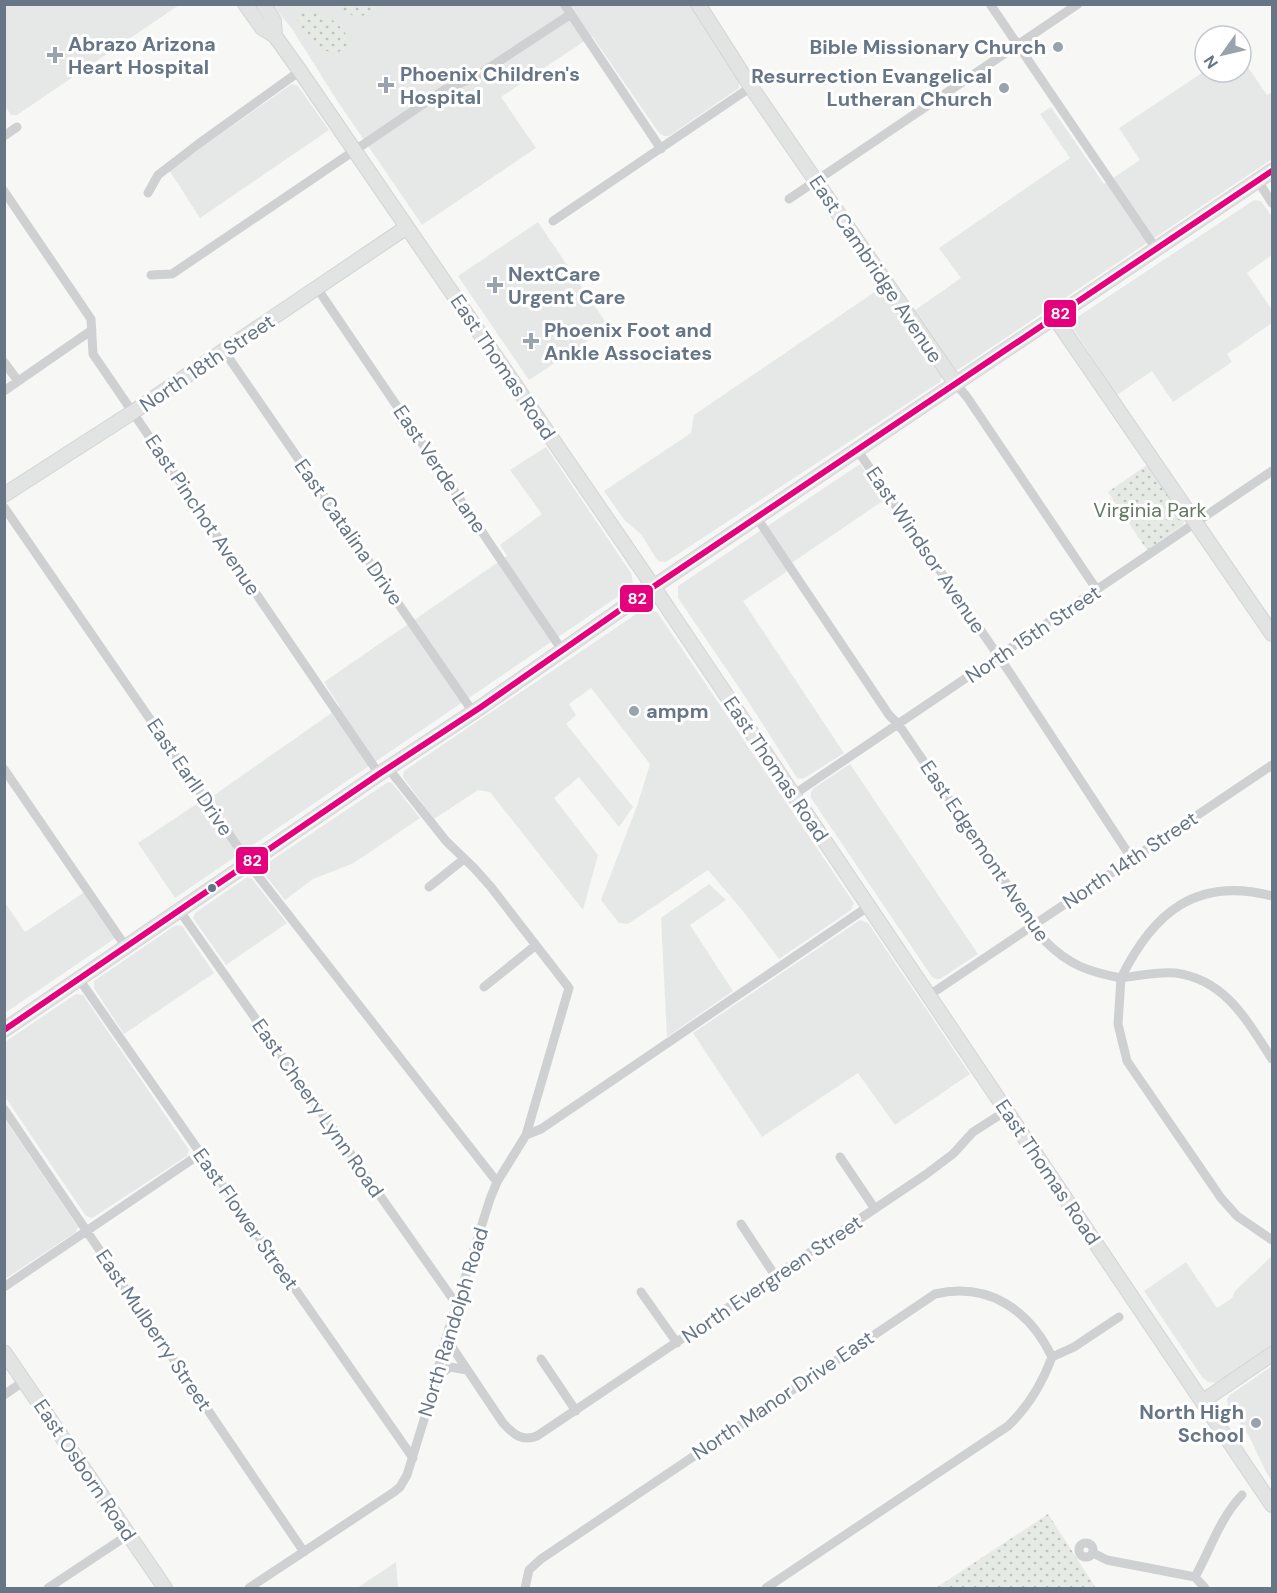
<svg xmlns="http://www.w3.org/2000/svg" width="1277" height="1593" font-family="'DM Sans',sans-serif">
<defs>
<pattern id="grass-dots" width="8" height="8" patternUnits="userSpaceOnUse" patternTransform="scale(1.5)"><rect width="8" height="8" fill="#e6eae4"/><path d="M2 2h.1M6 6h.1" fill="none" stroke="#bec2be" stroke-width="1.8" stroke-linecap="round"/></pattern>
</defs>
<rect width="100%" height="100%" fill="#f7f7f6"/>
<path fill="#e6e7e7" d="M4 5 5 4 179 5 17 115H11L5 106Z
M272 5H690L739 80V88L669 136H664L659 133 592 36 501 97 536 148 422 225 338 102 292 29Z
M1241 57 1267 95 1272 92V159L956 371 953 372 911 313 961 278 939 248 1070 158 1040 114 1051 107 1104 184 1140 160 1119 128 1205 71 1241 72Z
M292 84 298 86 329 130 200 218 169 170Z
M1254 200 1261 201 1272 217V255L1247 273 1272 310V323L1227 354 1232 362 1173 402 1152 371 1117 395 1072 327 1073 320Z
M538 222 609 327 529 380 458 276Z
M882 287 942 377 940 382 666 562 658 561 640 533 625 521 604 491 691 433 694 415Z
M546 447 631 573 633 583 629 589 175 898 138 843 198 803 200 805 340 707 324 682 507 556 500 545 542 514 510 470Z
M860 464 884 500 793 562 785 573 743 601 844 753 803 779 797 778 746 698 678 598V586Z
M645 608 657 612 854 903 851 910 779 959 742 910 708 870 628 924 619 923 601 900 637 806 650 764 591 688 569 704 576 715 566 724 633 807 619 827 579 777 554 798 598 855 583 910 490 792 478 790 434 819 403 777 404 771Z
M850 764 978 954 940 979H935L932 977 811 798V792L814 788Z
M388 782 392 783 420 818 354 863 313 879 285 900 262 871 263 866Z
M247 877 252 879 287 923 226 965 193 918 195 913Z
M709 884 726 900 690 925 733 991 667 1037 661 918Z
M86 891 117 937 5 1013 4 901 25 932Z
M860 920 868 923 970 1074 895 1125 858 1073 762 1137 693 1033Z
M176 925 182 926 214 973 124 1034 94 988V981Z
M76 994 83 995 189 1150 187 1156 92 1218 86 1216 5 1097V1042Z
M4 1118 78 1227 76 1232 5 1279Z
M1272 1256V1346L1217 1383 1208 1382 1202 1377 1144 1291 1186 1262 1217 1308 1232 1298 1235 1291Z
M1272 1366V1482L1265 1470 1249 1436 1228 1406 1227 1399 1230 1395Z
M396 1562 398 1588H357Z"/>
<path fill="url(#grass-dots)" d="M339 5H379L372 13C359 18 347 17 339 5Z
M303 12C332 13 338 23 354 45 324 65 308 39 295 15Z
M1147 465 1185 520 1183 525 1147 550 1108 492Z
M1048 1514 1096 1588H936Z"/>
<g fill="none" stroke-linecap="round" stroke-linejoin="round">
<g stroke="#d3d4d5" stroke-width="16">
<path id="secondary" d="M245 4 262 28 275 36 300 71 644 573 1272 1505
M263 4 274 21 275 36
M698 4 751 87 956 384
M1055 318 1272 634
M4 495 133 412 407 227
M4 1030 379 774 481 707 653 587 1272 171
M4 1352 165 1588
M1203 1401 1272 1354"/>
</g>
<path stroke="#cfd0d1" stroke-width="9" d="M564 4 661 149
M990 4 1157 250
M4 136 17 127
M1258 181 1272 203
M4 191 91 319 93 354 379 774
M148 193 158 175 197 145 300 71
M789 199 1078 4
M553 221 751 87
M151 275 172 274 444 90 475 77 571 14
M317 288 562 650
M224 351 473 712
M4 362 18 381
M956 384 967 397 1097 590
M4 391 92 330
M858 451 1010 673 1132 859
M4 507 258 876 497 1182
M757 518 889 715 899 725 1045 941C1069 965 1089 972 1121 978L1118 1024 1127 1061 1221 1198 1237 1216 1272 1240
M4 769 126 947
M793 795 1272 471
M429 887 464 859
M179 910 457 1305
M1121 978C1153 913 1196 876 1272 896
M1121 978C1138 976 1159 971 1176 973 1226 980 1247 1021 1272 1059
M79 979 413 1458
M484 987 536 945
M928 996 1272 765
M4 1109 304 1552
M526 1135 541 1129 869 906
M840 1157 875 1209
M741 1224 776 1277
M4 1287 200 1154
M641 1292 677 1343
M446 1338 503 1423C513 1434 522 1442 537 1436L925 1175 953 1154 973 1132 1006 1111
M1052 1357 1074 1347 1119 1317
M541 1359 576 1411
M435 1378 450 1367 467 1370
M4 1395 24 1381
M1079 1550a7 7 0 1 1 14 0a7 7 0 1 1-14 0Z
M1093 1553 1107 1560 1195 1577 1205 1588
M1195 1577C1210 1550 1220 1518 1242 1495
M48 1588 128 1535
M249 1588 394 1492 400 1487 407 1475 431 1397 446 1338 490 1199 497 1182 526 1135 569 988 491 887 474 868 446 841 388 768
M525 1588 529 1570 541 1559 935 1294C988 1282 1029 1309 1052 1357
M766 1588 1008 1426C1029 1406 1042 1384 1052 1357"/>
<use href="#secondary" stroke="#e2e3e3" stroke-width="14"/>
<g stroke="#fff" stroke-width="10">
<path id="bus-1" d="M4 1030 379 774 481 707 653 587 1272 171"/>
</g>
<use href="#bus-1" stroke="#e5007d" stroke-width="6"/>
</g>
<g fill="#99a3ad" stroke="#fff" stroke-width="2">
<circle cx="1058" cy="47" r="6"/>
<path d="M52 46h6v6h6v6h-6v6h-6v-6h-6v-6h6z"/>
<path d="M383 76h6v6h6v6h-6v6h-6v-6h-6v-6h6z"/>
<circle cx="1004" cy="88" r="6"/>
<path d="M492 276h6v6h6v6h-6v6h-6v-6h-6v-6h6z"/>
<path d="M528 332h6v6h6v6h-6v6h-6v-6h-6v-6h6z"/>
<circle cx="634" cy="711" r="6"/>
<circle cx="1256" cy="1423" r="6"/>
</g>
<circle fill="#677686" stroke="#fff" stroke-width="2" cx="212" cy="888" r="5"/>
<g text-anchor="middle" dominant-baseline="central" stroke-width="6" stroke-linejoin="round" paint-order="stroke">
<g font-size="20" font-weight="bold" fill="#677686" stroke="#fff" text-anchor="start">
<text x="68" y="44">Abrazo Arizona<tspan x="68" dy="23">Heart Hospital</tspan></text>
<text x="1046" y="47" text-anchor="end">Bible Missionary Church</text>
<text x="400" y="74">Phoenix Children's<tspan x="400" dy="23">Hospital</tspan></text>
<text x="992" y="76" text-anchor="end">Resurrection Evangelical<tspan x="992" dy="23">Lutheran Church</tspan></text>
<text x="508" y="274">NextCare<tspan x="508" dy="23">Urgent Care</tspan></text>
<text x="544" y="330">Phoenix Foot and<tspan x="544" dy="23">Ankle Associates</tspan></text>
<text x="646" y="711">ampm</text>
<text x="1244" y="1412" text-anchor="end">North High<tspan x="1244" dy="23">School</tspan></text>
</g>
<g font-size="20" fill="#677686" stroke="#fff">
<text transform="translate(876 269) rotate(56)">East Cambridge Avenue</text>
<text transform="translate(207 363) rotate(-34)">North 18th Street</text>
<text transform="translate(503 367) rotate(56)">East Thomas Road</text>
<text transform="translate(440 469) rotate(56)">East Verde Lane</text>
<text transform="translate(203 515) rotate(56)">East Pinchot Avenue</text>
<text transform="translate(349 532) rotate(55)">East Catalina Drive</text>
<text transform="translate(926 550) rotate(56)">East Windsor Avenue</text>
<text transform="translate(1033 634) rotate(-34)">North 15th Street</text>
<text transform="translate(776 769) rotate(56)">East Thomas Road</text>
<text transform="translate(190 777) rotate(56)">East Earll Drive</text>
<text transform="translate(985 851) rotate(56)">East Edgemont Avenue</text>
<text transform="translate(1130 860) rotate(-34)">North 14th Street</text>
<text transform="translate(318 1108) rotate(55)">East Cheery Lynn Road</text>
<text transform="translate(1048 1172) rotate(56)">East Thomas Road</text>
<text transform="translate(246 1219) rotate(55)">East Flower Street</text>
<text transform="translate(772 1279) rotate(-34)">North Evergreen Street</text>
<text transform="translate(453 1322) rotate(-73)">North Randolph Road</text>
<text transform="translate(154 1330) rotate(56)">East Mulberry Street</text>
<text transform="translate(783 1395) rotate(-34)">North Manor Drive East</text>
<text transform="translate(85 1470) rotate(56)">East Osborn Road</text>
</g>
<g font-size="20" fill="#657862" stroke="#fff">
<text x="1150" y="510">Virginia Park</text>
</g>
</g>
<g stroke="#fff" stroke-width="2">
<rect x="1043" y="299" width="34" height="29" rx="6" fill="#e5007d"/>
<rect x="619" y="584" width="35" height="29" rx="6" fill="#e5007d"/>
<rect x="235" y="846" width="34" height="29" rx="6" fill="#e5007d"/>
</g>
<g font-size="16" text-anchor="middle" font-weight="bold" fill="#fff">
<text x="1060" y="319">82</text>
<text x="637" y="604">82</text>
<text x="252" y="866">82</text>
</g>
<rect width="1277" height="1593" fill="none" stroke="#677686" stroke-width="12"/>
<g transform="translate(1223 54) rotate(236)"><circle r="28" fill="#ffffff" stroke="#c2c8cf" stroke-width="1.5"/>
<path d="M0-4.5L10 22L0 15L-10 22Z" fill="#99a3ad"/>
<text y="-9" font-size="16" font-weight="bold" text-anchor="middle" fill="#677686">N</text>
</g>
</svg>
